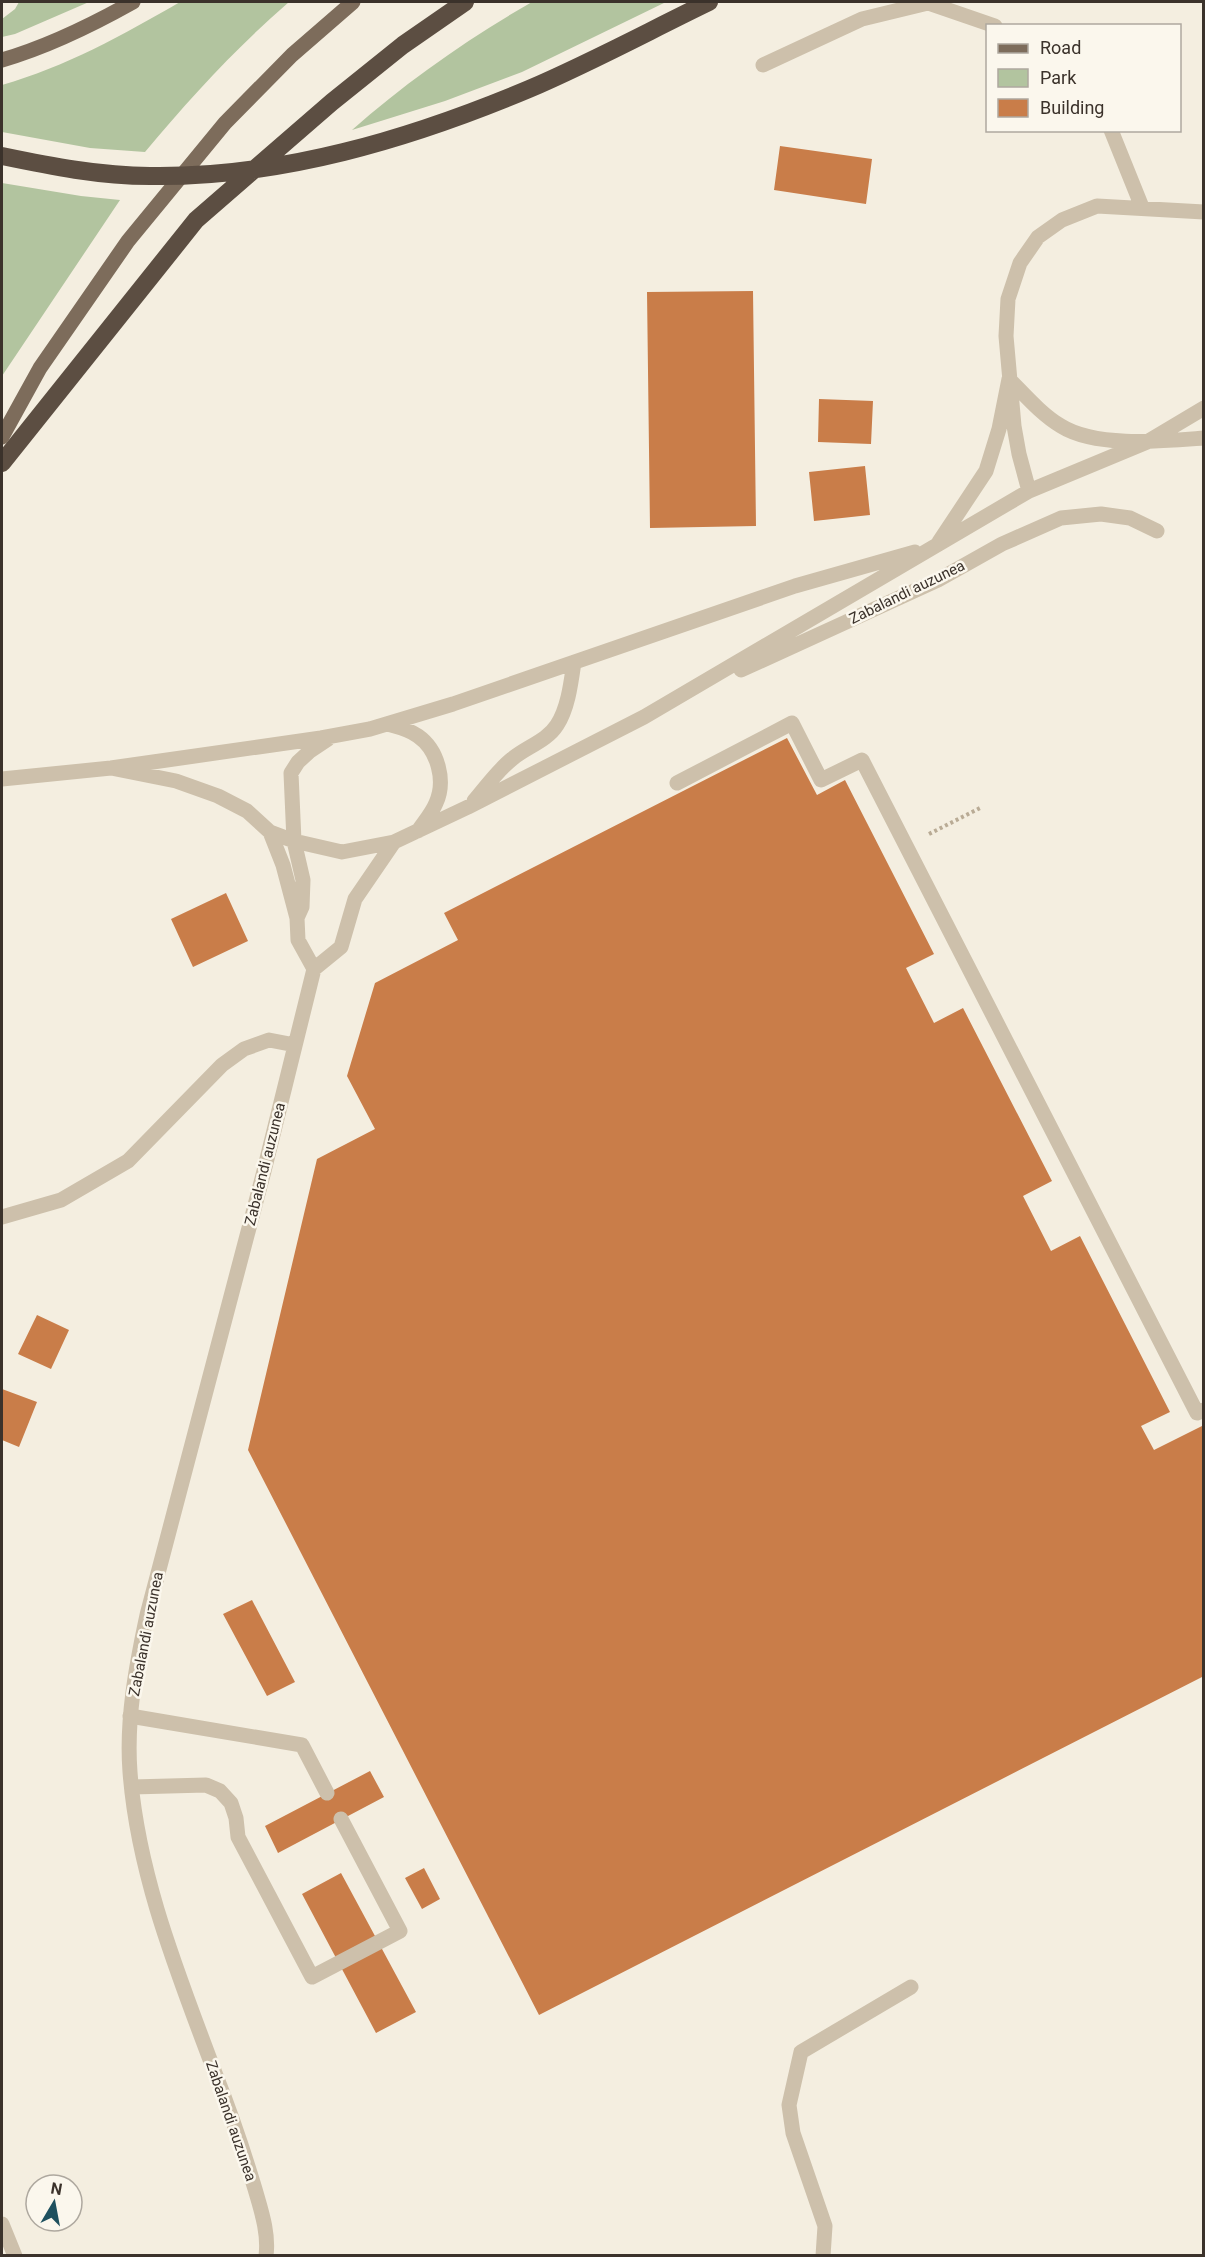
<svg xmlns="http://www.w3.org/2000/svg" width="1205" height="2257" font-family="Roboto,sans-serif">
<rect width="100%" height="100%" fill="#f4eee0"/>
<path fill="#b2c49f" d="M19 2H89L15 34 2 37V19L15 9Z
M180 2H289C236 48 190 98 145 152L90 148 2 132V85C65 67 123 35 180 2Z
M532 2H666L522 72 445 101 352 130C406 82 469 38 532 2Z
M2 183 81 196 120 200 2 376Z"/>
<path fill="#c97d49" d="M780 146 872 159 866 204 774 190Z
M753 291 756 526 650 528 647 292Z
M819 399 873 401 871 444 818 442Z
M865 466 870 515 814 521 809 472Z
M787 738 817 795 845 780 934 954 906 968 934 1023 963 1008 1052 1181 1023 1196 1051 1251 1080 1236 1170 1412 1141 1426 1154 1450 1204 1425V1676L539 2015 248 1450 317 1159 375 1129 347 1076 375 983 458 940 444 913Z
M226 893 248 941 193 967 171 919Z
M37 1315 69 1330 51 1369 18 1354Z
M2 1389 37 1402 19 1447 2 1440Z
M252 1600 295 1682 267 1696 223 1614Z
M370 1771 384 1797 278 1853 265 1826Z
M424 1868 440 1899 422 1909 405 1878Z
M341 1873 416 2012 376 2033 302 1894Z"/>
<g fill="none" stroke-linecap="round" stroke-linejoin="round">
<path stroke="#b9ab95" stroke-width="4" stroke-dasharray="3 3" stroke-linecap="butt" d="M929 834 980 808"/>
<path stroke="#cdc0ab" stroke-width="15" d="M130 1716 302 1745 327 1793
M132 1787 206 1785 220 1791 231 1803 236 1818 238 1837 312 1977 400 1931 341 1819
M823 2256 825 2226 793 2133 789 2105 801 2052 911 1987"/>
<path stroke="#cdc0ab" stroke-width="15" d="M677 783 792 723 821 780 862 760 1197 1413 1204 1410"/>
<path stroke="#cdc0ab" stroke-width="15" d="M763 65 862 19 928 3 995 26
M1111 130 1142 207
M1009 379C1025 395 1041 414 1061 426 1096 448 1164 441 1204 438
M1029 491 1019 454 1014 426 1006 336 1008 299 1020 263 1038 237 1062 220 1097 206 1204 212
M939 542 986 471 999 429 1009 379
M741 670 938 580 1002 544 1061 518 1101 514 1130 518 1157 531
M387 724C398 727 408 729 418 736 438 750 446 781 436 803 432 813 424 822 418 831
M111 768 176 781 218 796 247 811 270 832 294 841 342 852 394 842 468 807 644 717 1029 491 1147 442 1204 408
M2 779 111 768 321 738 370 729 453 704 795 586 915 552
M474 801C486 787 498 770 512 759 526 747 547 741 557 725 568 708 571 683 574 662
M270 832 283 865 297 918 298 940 314 969
M297 918 302 907 303 880 294 841 291 773 298 762 310 751 328 739
M2 1217 61 1200 128 1161 222 1065 244 1049 269 1040 295 1045
M2 2224 15 2256
M266 2256C269 2233 261 2210 255 2189 243 2149 230 2111 215 2073 179 1976 138 1877 130 1772 126 1720 136 1666 147 1615L264 1171 314 969 341 947 355 899 394 842"/>
<path stroke="#7d6c5b" stroke-width="15" d="M2 60C47 47 92 25 133 2
M2 437 40 368 128 241 225 123 292 55 353 2"/>
<path stroke="#5c4e42" stroke-width="18" d="M2 156C50 166 100 176 150 176 280 178 410 139 529 89 590 63 649 31 709 2
M2 463 196 220 332 102 403 45 465 2"/>
</g>
<g text-anchor="middle" dominant-baseline="central" stroke-width="5" stroke-linejoin="round" paint-order="stroke">
<g font-size="15" fill="#3b322b" stroke="#fbf7ed">
<text transform="translate(907 592) rotate(-26)">Zabalandi auzunea</text>
<text transform="translate(265 1164) rotate(-76)">Zabalandi auzunea</text>
<text transform="translate(146 1634) rotate(-79)">Zabalandi auzunea</text>
<text transform="translate(231 2121) rotate(71)">Zabalandi auzunea</text>
</g>
</g>
<rect width="1205" height="2257" fill="none" stroke="#3b322b" stroke-width="6"/>
<rect x="986" y="24" width="195" height="108" fill="#fbf7ed" stroke="#aea89f" stroke-width="1.5"/>
<rect x="998" y="44" width="30" height="9" fill="#7d6c5b" stroke="#aea89f" stroke-width="1.5"/>
<text x="1040" y="54" font-size="18" fill="#3b322b">Road</text>
<rect x="998" y="69" width="30" height="18" fill="#b2c49f" stroke="#aea89f" stroke-width="1.5"/>
<text x="1040" y="84" font-size="18" fill="#3b322b">Park</text>
<rect x="998" y="99" width="30" height="18" fill="#c97d49" stroke="#aea89f" stroke-width="1.5"/>
<text x="1040" y="114" font-size="18" fill="#3b322b">Building</text>
<g transform="translate(54 2203) rotate(10)"><circle r="28" fill="#fbf7ed" stroke="#aea89f" stroke-width="1.5"/>
<path d="M0-4.5L10 22L0 15L-10 22Z" fill="#1e505e"/>
<text y="-9" font-size="16" font-weight="bold" text-anchor="middle" fill="#3b322b">N</text>
</g>
</svg>
